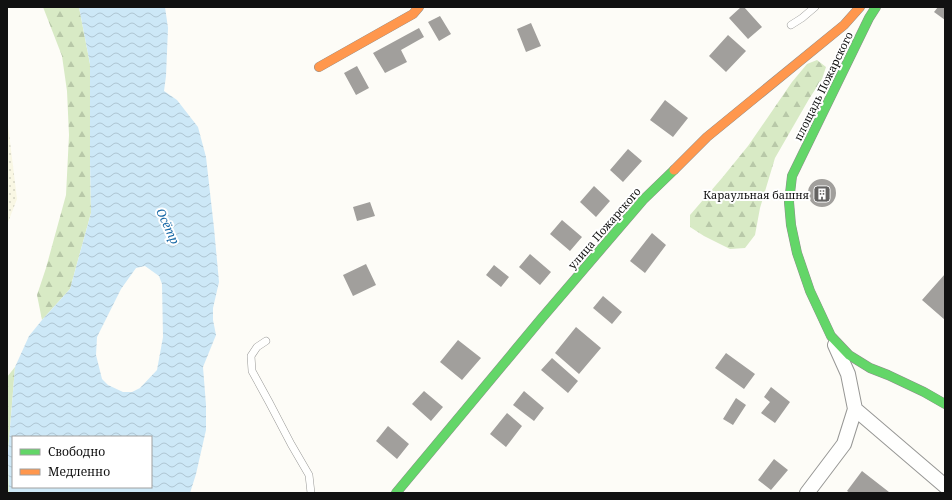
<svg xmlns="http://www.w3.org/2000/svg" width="952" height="500" font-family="'Noto Serif',serif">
<defs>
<pattern id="farmland-dots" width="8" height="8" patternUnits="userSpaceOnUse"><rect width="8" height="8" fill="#f9f7e4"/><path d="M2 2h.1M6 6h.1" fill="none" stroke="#d4d3c3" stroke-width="1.8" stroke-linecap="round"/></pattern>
<pattern id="forest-firs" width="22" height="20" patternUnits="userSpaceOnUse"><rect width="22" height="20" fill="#d8eac5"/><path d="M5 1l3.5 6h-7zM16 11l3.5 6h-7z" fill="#b8c8a8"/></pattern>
<pattern id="water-waves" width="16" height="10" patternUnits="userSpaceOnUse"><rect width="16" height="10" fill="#cde8f7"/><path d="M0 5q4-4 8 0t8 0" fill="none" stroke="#afc6d3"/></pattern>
</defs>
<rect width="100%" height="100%" fill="#fdfcf7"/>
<path fill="url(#farmland-dots)" d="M7 117 17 199 7 225Z"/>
<path fill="url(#forest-firs)" d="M43 7H79L90 64V161L91 213 70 289 42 320 37 295 46 268 66 195 69 135 67 91 62 56Z
M817 60 826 67 822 79 809 99 775 158 760 208 755 235 745 248 730 249 704 236 690 227V215L722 178 748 146 792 82 807 64Z
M15 367 8 453 9 493H7V377Z"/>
<path fill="url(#water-waves)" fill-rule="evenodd" d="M79 7H165L168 28 166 76 164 91 177 100 198 127 206 157 214 228 219 282 213 308V320L216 335 203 367 206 405V430L196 474 190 493H9L8 453 15 367 29 336 42 320 70 289 91 213 90 161V64ZM145 266 159 276 162 284 163 337 157 370 140 388 132 392H123L108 385 102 379 96 355 97 337 121 289 136 268ZM13 437H151V487H13Z"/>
<path fill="#a19f9c" d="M741 7H744L762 27 748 39 729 18Z
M938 7H945V20L934 12Z
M440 16 451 34 439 41 428 22Z
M531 23 541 46 526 52 517 29Z
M419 28 424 37 401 50 407 62 385 73 373 53Z
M728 35 746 51 726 72 709 56Z
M357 66 369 88 356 95 344 73Z
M665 100 688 118 673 137 650 120Z
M628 149 642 161 623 182 610 170Z
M808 193a14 14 0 1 1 28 0a14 14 0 1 1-28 0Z
M594 186 610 201 596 217 580 202Z
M370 202 375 216 357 221 353 207Z
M562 220 582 237 570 251 550 234Z
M652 233 666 245 645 273 630 261Z
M530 254 551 272 540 285 519 267Z
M366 264 376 285 353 296 343 275Z
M494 265 509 277 501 287 486 275Z
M945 274V320L922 300Z
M603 296 622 312 612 324 593 308Z
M576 327 601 348 579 374 555 353Z
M458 340 481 358 462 380 440 362Z
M726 353 755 374 744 389 715 368Z
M552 358 578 381 568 393 541 370Z
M771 387 790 402 775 423 761 413 770 402 764 397Z
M424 391 443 407 431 421 412 404Z
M524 391 544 408 534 421 513 405Z
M736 398 746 405 733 425 723 419Z
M507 413 522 426 506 447 490 434Z
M388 426 409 444 397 459 376 441Z
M774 459 788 470 771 490 758 480Z
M862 471 889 492V493H850L847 491Z"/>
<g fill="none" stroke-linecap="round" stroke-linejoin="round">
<g stroke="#979795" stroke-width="8">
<path id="lane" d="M791 25 802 18 815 7
M266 341 257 347 251 356 252 371 269 402 291 444 309 475 311 493"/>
</g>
<g stroke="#979795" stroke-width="16">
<path id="street" d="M855 409 945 486
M807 493 844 444 855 409 848 374 835 345"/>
</g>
<g stroke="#8e8d8b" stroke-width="10">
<path id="fast" d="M876 7 869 18 792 176 789 202 791 225 797 253 810 291 831 336 849 355 870 368 888 375 924 392 945 404
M396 493 541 319 643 200 674 170"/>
</g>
<g stroke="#8e8d8b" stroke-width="10">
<path id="slow" d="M319 67 413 14 419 7
M674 170 707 137 844 25 860 7"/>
</g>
<use href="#lane" stroke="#fffffe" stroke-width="7"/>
<use href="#street" stroke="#fffffe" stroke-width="14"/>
<use href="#fast" stroke="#63d668" stroke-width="9"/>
<use href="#slow" stroke="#ff974d" stroke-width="9"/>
</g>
<defs>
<g id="building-square" transform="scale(0.9)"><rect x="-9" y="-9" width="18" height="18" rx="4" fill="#646362" stroke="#fff"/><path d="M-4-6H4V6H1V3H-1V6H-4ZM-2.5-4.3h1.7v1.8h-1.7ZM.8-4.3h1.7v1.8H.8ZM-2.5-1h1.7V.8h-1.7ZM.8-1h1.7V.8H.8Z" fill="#fff"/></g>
</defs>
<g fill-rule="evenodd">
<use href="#building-square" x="822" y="194"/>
</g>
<g text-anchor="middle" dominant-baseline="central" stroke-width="4" stroke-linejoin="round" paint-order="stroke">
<g font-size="11" fill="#111" stroke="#fff">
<text transform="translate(823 86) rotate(-64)">площадь Пожарского</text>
<text transform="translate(604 228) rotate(-49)">улица Пожарского</text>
</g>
<g font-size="11" fill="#111" stroke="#fff" text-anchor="end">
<text x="809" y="194">Караульная башня</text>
</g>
<g font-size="12" font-style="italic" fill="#1768a6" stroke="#fff">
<text transform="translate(168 226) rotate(65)">Осётр</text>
</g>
</g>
<rect width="952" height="500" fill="none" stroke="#111111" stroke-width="16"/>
<rect x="12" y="436" width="140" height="52" fill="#ffffff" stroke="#a0a0a0"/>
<rect x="20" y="449" width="20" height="6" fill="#63d668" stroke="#a0a0a0"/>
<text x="48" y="456" font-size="12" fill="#111111">Свободно</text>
<rect x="20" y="469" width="20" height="6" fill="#ff974d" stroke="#a0a0a0"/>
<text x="48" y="476" font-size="12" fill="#111111">Медленно</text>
</svg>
